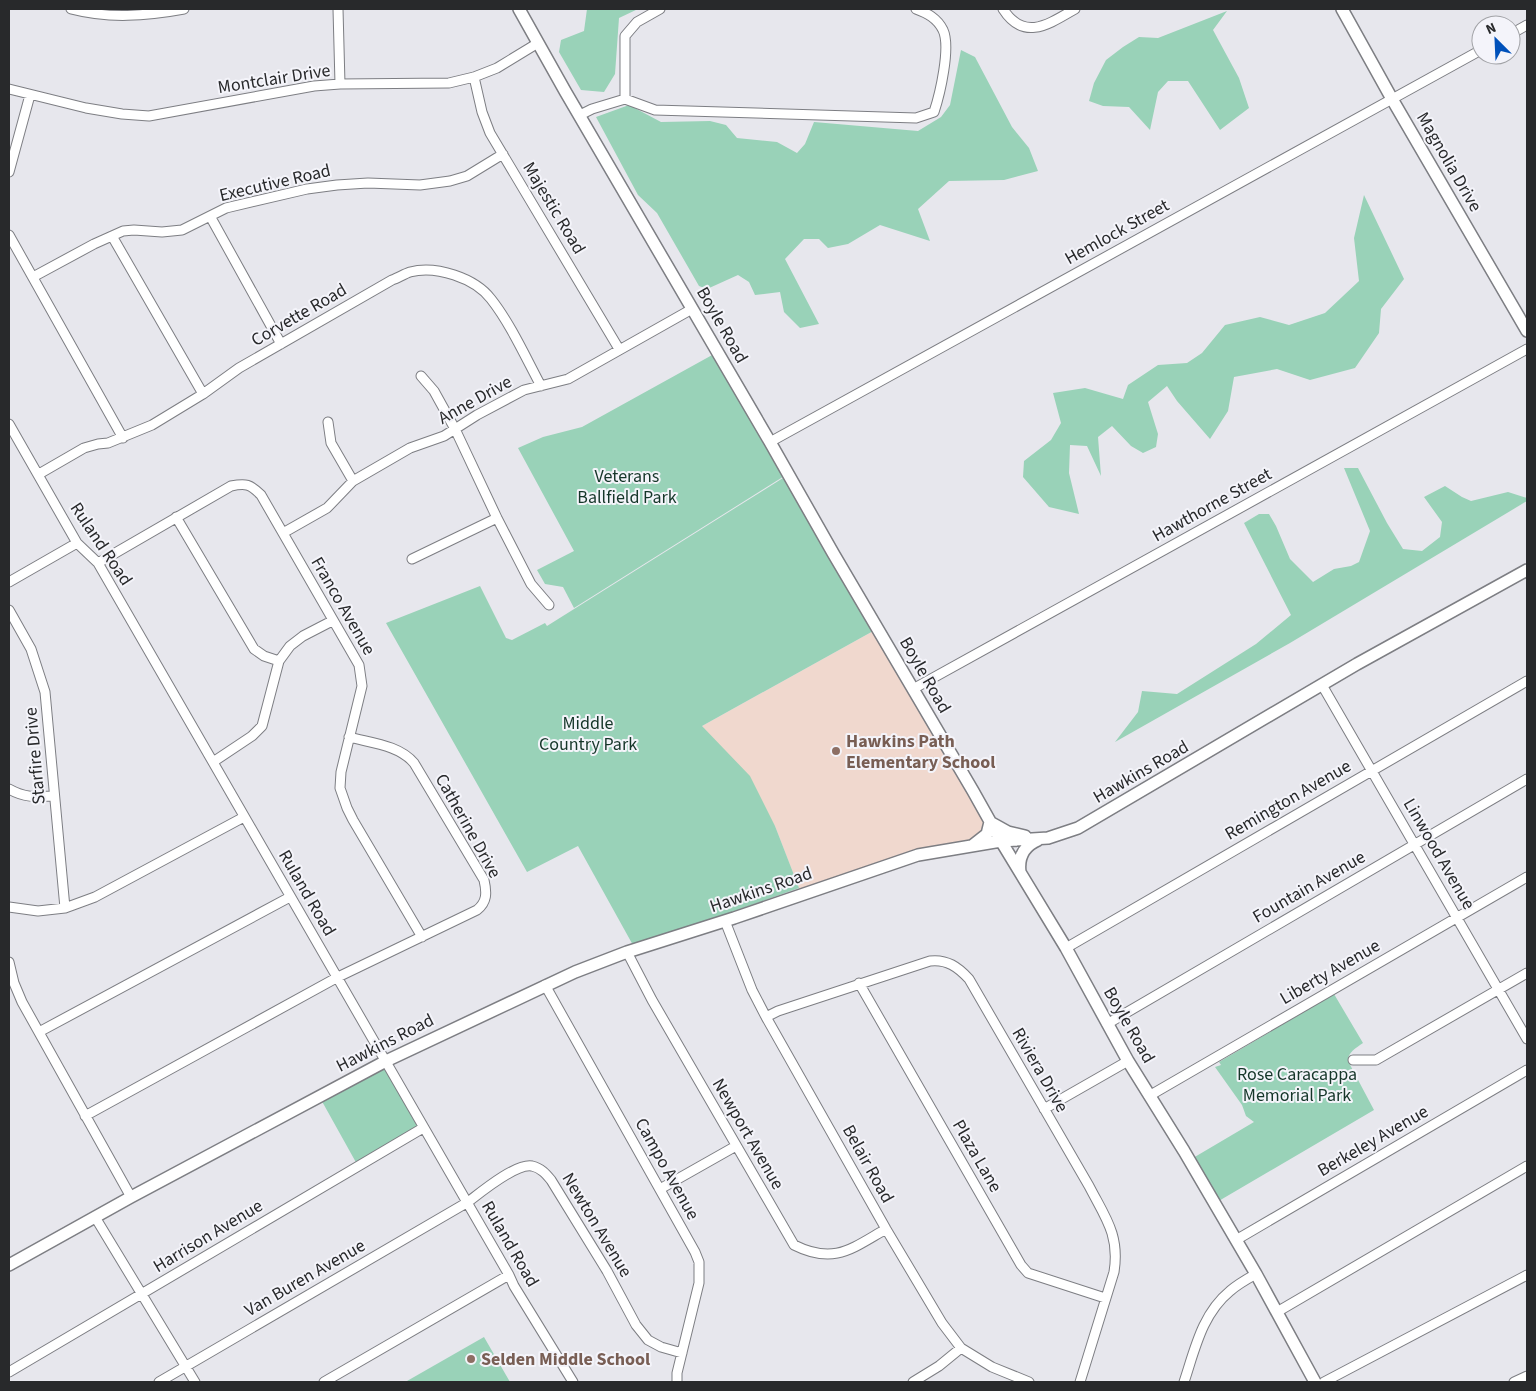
<svg xmlns="http://www.w3.org/2000/svg" width="1536" height="1391" font-family="'Source Sans 3',sans-serif">
<rect width="100%" height="100%" fill="#e7e7ed"/>
<path fill="#f0d8ce" d="M875 630 996 838 800 891 775 826 702 726Z"/>
<path fill="#99d2b8" d="M587 9H638L619 18 615 74 604 92 581 90 559 52 561 40 584 31Z
M1227 11 1213 30 1239 78 1249 108 1220 130 1188 81H1168L1158 92 1150 130 1129 107 1103 106 1089 101 1094 83 1106 60 1123 47 1139 37 1158 38Z
M961 50 975 57 1012 127 1029 148 1038 171 1004 180 949 181 918 209 930 241 880 225 848 244 828 248 819 239H804L785 259 819 324 800 328 784 312 780 292 755 295 749 282 738 275 707 289 699 286 657 213 638 195 596 117 629 105 661 122 710 121 726 125 737 138 777 142 797 153 805 144 814 122 918 131 941 117 950 105Z
M1364 195 1404 279 1381 309 1379 333 1355 368 1310 380 1277 369 1234 377 1228 411 1210 439 1177 401 1167 386 1148 402 1158 434 1156 447 1143 453 1131 446 1112 426 1098 437 1101 476 1087 446 1070 445 1069 473 1079 514 1049 507 1023 477 1024 461 1051 440 1061 423 1053 393 1085 388 1123 399 1128 385 1158 365 1187 363 1202 353 1225 325 1260 317 1289 325 1325 313 1359 281 1354 238Z
M714 354 786 475 574 608 563 587 545 584 537 570 574 551 518 448 543 437 582 427Z
M1344 468H1358L1387 523 1403 549 1422 551 1440 537 1442 522 1424 497 1445 486 1462 497 1471 501 1508 492 1527 498V501L1290 643 1115 742 1138 712 1142 691 1177 694 1256 644 1291 615 1244 523 1259 514H1269L1276 526 1290 559 1313 582 1334 569 1351 566 1359 562 1370 531Z
M783 478 875 630 702 726 750 776 775 826 799 888 634 947 578 846 527 872 386 623 480 586 506 638 512 640 545 623 547 626Z
M1334 994 1363 1043C1356 1048 1348 1052 1348 1061L1374 1110 1217 1202 1193 1158 1254 1122 1246 1116 1242 1105 1215 1067 1221 1065 1219 1062Z
M386 1061 423 1128 358 1166 319 1096Z
M484 1337 510 1382H408L407 1381Z"/>
<g fill="none" stroke-linecap="round" stroke-linejoin="round">
<g stroke="#7d7e83" stroke-width="11">
<path id="minor" d="M71 9C109 19 146 16 184 9
M338 9 340 84
M1003 9C1024 42 1049 24 1075 9
M1511 34 1527 25
M474 77 482 112 490 133 619 349
M9 89 86 108 122 114 149 116 314 86 340 84 449 83 474 77 497 68 538 43
M625 99V36L637 22 660 9
M580 115 592 109 625 99 655 110 916 118 934 112C940 94 951 47 943 30 937 18 927 13 916 9
M9 172 30 95
M210 216 281 344
M9 235 123 438
M112 236 203 394
M33 277 94 244 123 231 134 230 162 232 182 230 226 208 307 189 337 185 368 183 420 185 450 181 467 176 503 154
M421 376 434 391 455 429 497 518 531 584 549 605
M328 422 331 443 353 481
M9 424 77 543 98 563 509 1275 514 1286 573 1382
M770 442 1481 50
M39 474 84 448 98 444 108 443 152 425 203 394 239 368 392 280C398 278 404 274 410 272 436 265 475 278 491 299 510 323 526 358 541 386
M176 517 254 649 264 656 279 661
M283 533 327 508 353 481 410 448 444 436 477 415 524 390 568 379 692 309
M412 559 497 518
M98 563 231 486C246 483 250 484 261 495L359 665 362 686 341 772 340 788 347 808 353 820 422 937
M9 582 77 543
M9 610 31 649 45 692 65 908
M1322 685 1527 1039
M913 689 1527 349
M213 762 252 736 262 726 279 661 290 646 303 636 332 621
M9 789C25 798 36 797 54 796
M9 907 38 911 65 908 95 897 244 817
M725 921 752 990 766 1017 886 1229 942 1323 961 1348 992 1367 1029 1382
M1066 948 1527 681
M627 952 652 1000 794 1245C834 1265 851 1249 886 1229
M9 962 14 983 22 1002 131 1197
M859 983 1021 1265 1028 1273 1105 1298
M545 985 695 1252 699 1262V1283L677 1373V1382
M766 1017 778 1011 930 961C947 959 958 967 969 979L1089 1186C1105 1217 1120 1235 1114 1272L1080 1382
M1107 1024 1527 779
M39 1032 290 897
M1353 1060H1376L1527 973
M1149 1096 1527 877
M1044 1109 1128 1061
M85 1116 338 977 477 910C487 902 487 893 484 880L414 763C399 745 371 743 349 737
M660 1189 736 1146
M95 1217 195 1382
M1236 1240 1527 1070
M1277 1312 1527 1166
M9 1372 423 1128
M159 1382 468 1202C481 1192 516 1163 532 1166 541 1168 546 1174 551 1180L607 1271 636 1325 648 1340 661 1347 682 1353
M324 1382 509 1275
M913 1382 939 1366 961 1348
M1184 1382C1195 1349 1202 1314 1230 1291 1238 1284 1247 1279 1256 1274
M1324 1382 1527 1275
M1514 1382 1527 1376"/>
</g>
<g stroke="#7d7e83" stroke-width="14">
<path id="tertiary" d="M519 9 565 91 770 442 833 553 973 791 1001 841 1066 948 1128 1061 1184 1151 1256 1274 1315 1382
M1342 9 1392 99 1527 331
M973 845 987 834 990 822 1008 832 1025 836
M1020 872C1018 857 1024 846 1038 840
M9 1265 131 1197 386 1061 575 972 627 952 734 918 918 855 1001 841 1048 838 1078 828 1357 664 1527 570"/>
</g>
<use href="#minor" stroke="#fff" stroke-width="9"/>
<use href="#tertiary" stroke="#fff" stroke-width="11"/>
</g>
<g fill="#8d6e63" stroke="#f4f4fa" stroke-width="2">
<circle cx="836" cy="751" r="5"/>
<circle cx="471" cy="1359" r="5"/>
</g>
<g text-anchor="middle" dominant-baseline="central" stroke-width="4" stroke-linejoin="round" paint-order="stroke">
<g font-size="18" fill="#28292b" stroke="#f4f4fa">
<text transform="translate(274 79) rotate(-9)">Montclair Drive</text>
<text transform="translate(1449 162) rotate(60)">Magnolia Drive</text>
<text transform="translate(275 183) rotate(-13)">Executive Road</text>
<text transform="translate(554 208) rotate(59)">Majestic Road</text>
<text transform="translate(1117 232) rotate(-29)">Hemlock Street</text>
<text transform="translate(299 315) rotate(-30)">Corvette Road</text>
<text transform="translate(722 325) rotate(60)">Boyle Road</text>
<text transform="translate(475 400) rotate(-29)">Anne Drive</text>
<text transform="translate(1212 505) rotate(-29)">Hawthorne Street</text>
<text transform="translate(101 544) rotate(56)">Ruland Road</text>
<text transform="translate(343 606) rotate(60)">Franco Avenue</text>
<text transform="translate(925 675) rotate(60)">Boyle Road</text>
<text transform="translate(35 756) rotate(-95)">Starfire Drive</text>
<text transform="translate(1141 772) rotate(-30)">Hawkins Road</text>
<text transform="translate(1288 800) rotate(-30)">Remington Avenue</text>
<text transform="translate(468 826) rotate(61)">Catherine Drive</text>
<text transform="translate(1439 854) rotate(60)">Linwood Avenue</text>
<text transform="translate(1309 887) rotate(-30)">Fountain Avenue</text>
<text transform="translate(761 890) rotate(-19)">Hawkins Road</text>
<text transform="translate(307 893) rotate(60)">Ruland Road</text>
<text transform="translate(1330 972) rotate(-30)">Liberty Avenue</text>
<text transform="translate(1129 1025) rotate(60)">Boyle Road</text>
<text transform="translate(385 1043) rotate(-27)">Hawkins Road</text>
<text transform="translate(1040 1070) rotate(60)">Riviera Drive</text>
<text transform="translate(748 1134) rotate(60)">Newport Avenue</text>
<text transform="translate(1373 1141) rotate(-30)">Berkeley Avenue</text>
<text transform="translate(977 1156) rotate(60)">Plaza Lane</text>
<text transform="translate(868 1164) rotate(61)">Belair Road</text>
<text transform="translate(667 1169) rotate(61)">Campo Avenue</text>
<text transform="translate(597 1225) rotate(59)">Newton Avenue</text>
<text transform="translate(208 1236) rotate(-31)">Harrison Avenue</text>
<text transform="translate(510 1244) rotate(60)">Ruland Road</text>
<text transform="translate(305 1278) rotate(-30)">Van Buren Avenue</text>
</g>
<g font-size="18" fill="#153629" stroke="#f4f4fa">
<text x="627" y="476">Veterans<tspan x="627" dy="21">Ballfield Park</tspan></text>
<text x="588" y="723">Middle<tspan x="588" dy="21">Country Park</tspan></text>
<text x="1297" y="1074">Rose Caracappa<tspan x="1297" dy="21">Memorial Park</tspan></text>
</g>
<g font-size="18" font-weight="bold" fill="#785e54" stroke="#f4f4fa" text-anchor="start">
<text x="846" y="741">Hawkins Path<tspan x="846" dy="21">Elementary School</tspan></text>
<text x="481" y="1359">Selden Middle School</text>
</g>
</g>
<rect width="1536" height="1391" fill="none" stroke="#28292b" stroke-width="20"/>
<g transform="translate(1496 40) rotate(336)"><circle r="24" fill="#f4f4fa" stroke="#a2a3a7"/>
<path d="M0-4L9 19L0 12L-9 19Z" fill="#0051ba"/>
<text y="-8" font-size="14" font-weight="bold" text-anchor="middle" fill="#28292b">N</text>
</g>
</svg>
